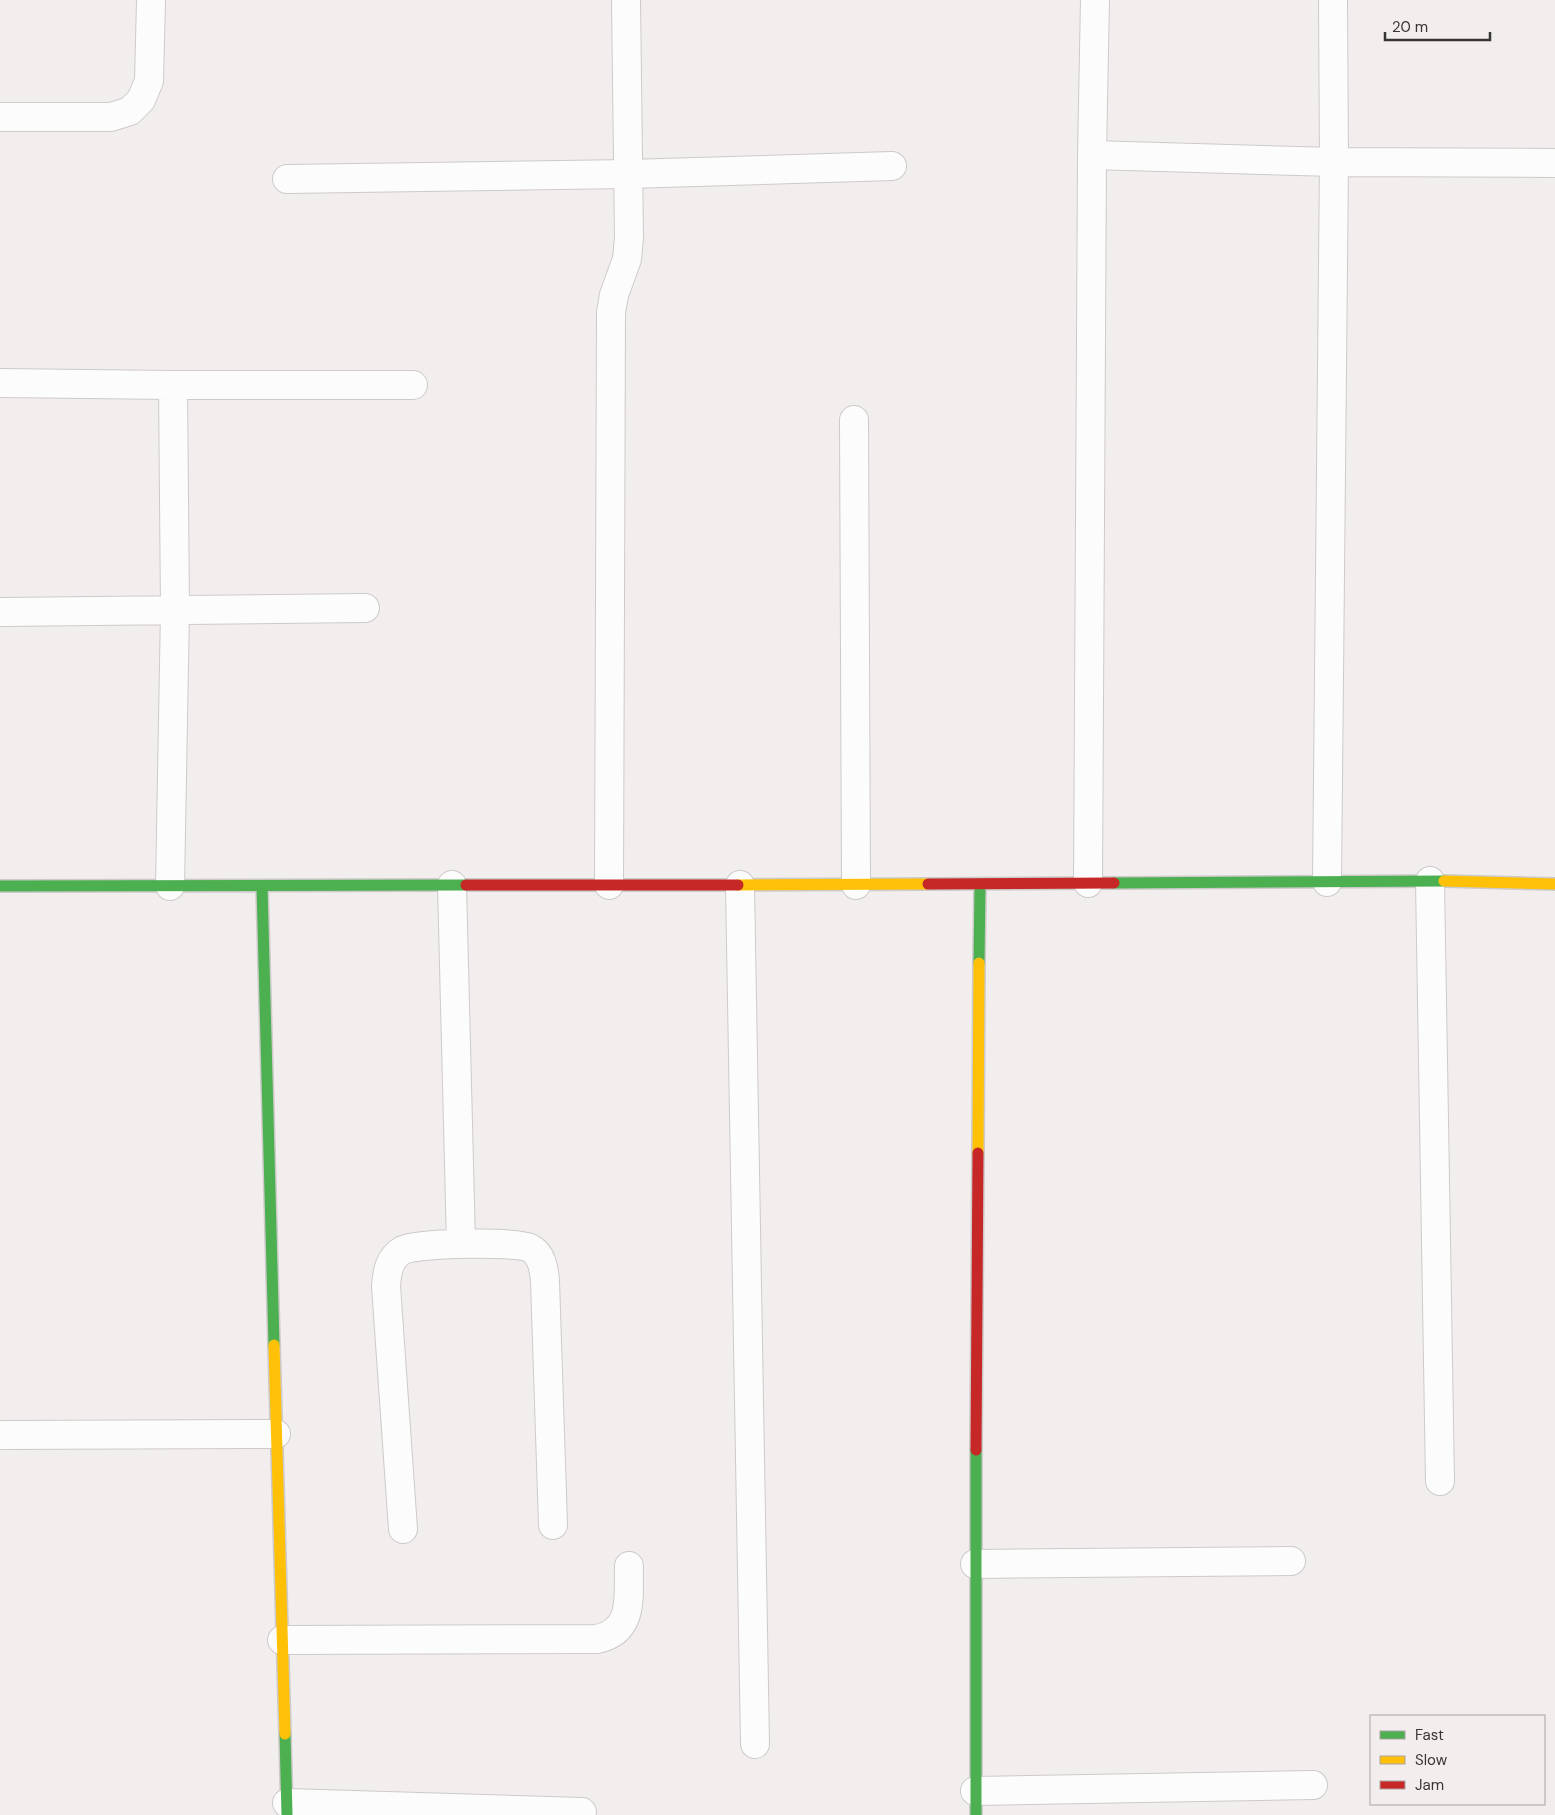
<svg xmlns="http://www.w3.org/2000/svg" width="1555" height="1815" font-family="'DM Sans',sans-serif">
<rect width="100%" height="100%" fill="#f3eeee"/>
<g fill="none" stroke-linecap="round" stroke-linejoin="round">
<g stroke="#cdcaca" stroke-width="30">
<path id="street" d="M0 117H111L130 111 141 100 149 81 151 1
M1092 155 1334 162 1555 163
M287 179 629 174 892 166
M0 383 173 385
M854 420 856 885
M0 612 365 608
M1430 881 1440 1481
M1327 882 1334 162 1333 0
M1088 883 1092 155 1095 0
M452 885 461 1244
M609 885 611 312 614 295 627 259 629 238 626 0
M740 885 755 1744
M170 886 175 610 173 385H413
M0 1435 276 1434
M403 1529 386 1286C387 1272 389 1258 403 1250 417 1243 515 1241 530 1248 542 1254 544 1269 545 1281L553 1525
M975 1564 1291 1561
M282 1640 597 1639C635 1631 628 1596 629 1566
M975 1791 1313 1785
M287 1803 582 1812"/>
</g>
<g stroke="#cdcaca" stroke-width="14">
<path id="fast" d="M1114 883 1444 881
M0 886 466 885
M262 886 274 1345
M979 963 980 884
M976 1450V1815
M285 1734 287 1815"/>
</g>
<g stroke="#cdcaca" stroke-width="14">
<path id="slow" d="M1444 881 1555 884
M738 885 928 884
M978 1153 979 963
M274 1345 285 1734"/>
</g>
<g stroke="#cdcaca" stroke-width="14">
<path id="jam" d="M928 884 1114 883
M466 885H738
M976 1450 978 1153"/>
</g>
<use href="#street" stroke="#fdfcfc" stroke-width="28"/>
<use href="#fast" stroke="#4caf50" stroke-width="11"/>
<use href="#slow" stroke="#ffc107" stroke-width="11"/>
<use href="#jam" stroke="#c62828" stroke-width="11"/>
</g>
<rect x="1370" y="1715" width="175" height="90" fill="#f4eded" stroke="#a9a3a3"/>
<rect x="1380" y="1731" width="25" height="8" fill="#4caf50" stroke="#a9a3a3"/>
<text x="1415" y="1740" font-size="15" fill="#383535">Fast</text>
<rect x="1380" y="1756" width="25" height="8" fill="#ffc107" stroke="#a9a3a3"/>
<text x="1415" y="1765" font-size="15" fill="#383535">Slow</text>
<rect x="1380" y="1781" width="25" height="8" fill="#c62828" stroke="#a9a3a3"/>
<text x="1415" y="1790" font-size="15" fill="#383535">Jam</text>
<path d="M1385 32v8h105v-8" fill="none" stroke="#383535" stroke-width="2.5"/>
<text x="1392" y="32" font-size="15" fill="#383535" stroke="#f4eded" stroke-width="4" paint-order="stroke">20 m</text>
</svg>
